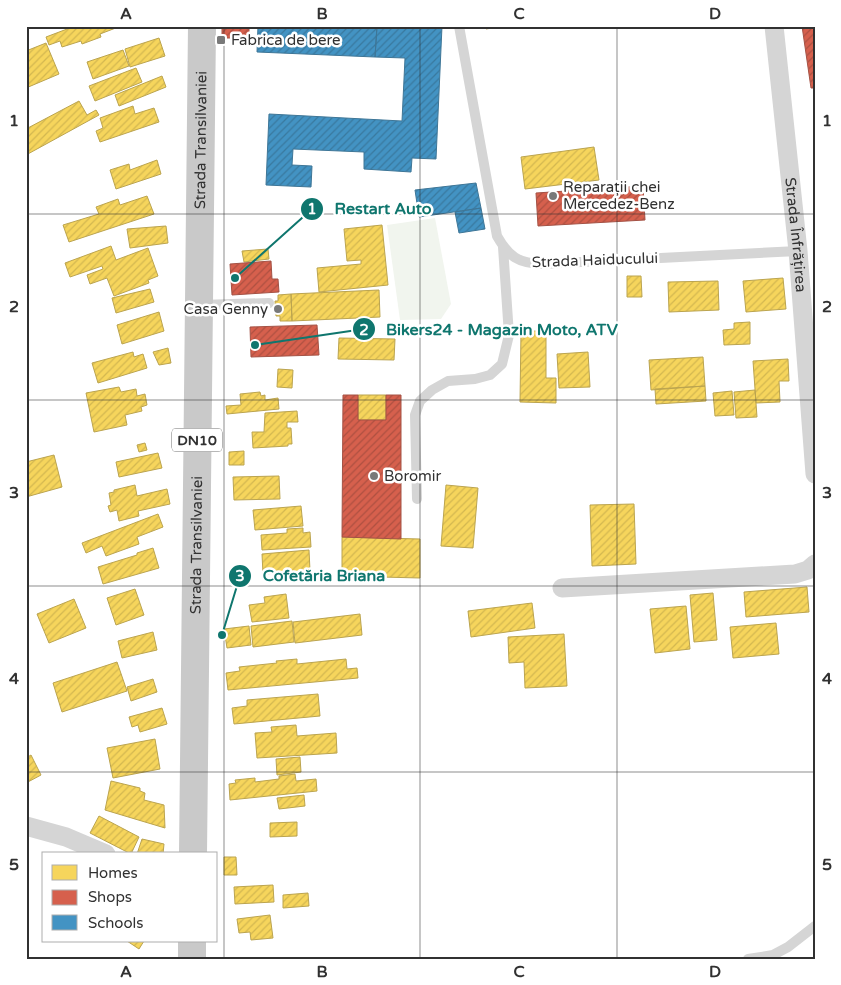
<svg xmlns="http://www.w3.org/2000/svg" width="841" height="985" font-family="'Varela Round',sans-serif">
<defs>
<pattern id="homes-hatch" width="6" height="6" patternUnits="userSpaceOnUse" patternTransform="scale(1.25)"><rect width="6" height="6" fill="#f6d55c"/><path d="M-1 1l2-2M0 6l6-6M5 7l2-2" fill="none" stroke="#d3b750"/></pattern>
<pattern id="shops-hatch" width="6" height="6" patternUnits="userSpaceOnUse" patternTransform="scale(1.25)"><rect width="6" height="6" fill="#d6604d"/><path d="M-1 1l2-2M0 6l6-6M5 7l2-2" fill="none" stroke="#ae5041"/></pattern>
<pattern id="schools-hatch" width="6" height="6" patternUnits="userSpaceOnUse" patternTransform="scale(1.25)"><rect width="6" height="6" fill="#4393c3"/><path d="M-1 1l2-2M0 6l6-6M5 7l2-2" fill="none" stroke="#39799f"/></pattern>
</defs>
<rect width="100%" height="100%" fill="#fff"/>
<path fill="#f1f5ee" d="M435 218 451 304 441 319 400 320 387 225Z"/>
<path fill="url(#homes-hatch)" stroke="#bba44f" d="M75 26H121L100 34 101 37 82 44 81 41 62 47 60 41 49 45 46 37Z
M486 26H504L486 29Z
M159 38 165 56 130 67 125 49Z
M46 43 59 74 26 88V51Z
M123 50 129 66 93 79 87 62Z
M136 68 142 82 95 101 89 86Z
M162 76 166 87 119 106 115 95Z
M79 101 87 115 96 110 99 115 26 155V129Z
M133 106 135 114 154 108 159 122 100 142 96 131 103 128 100 118Z
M594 147 599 180 525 189 521 157Z
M157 160 161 174 116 189 110 170 129 164 130 170Z
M147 196 154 214 69 242 63 225 99 214 96 207 118 199 120 205Z
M382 225 388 285 319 292 317 268 361 264V260L347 261 344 229Z
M166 226 168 243 130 248 127 229Z
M111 246 116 260 148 248 158 276 148 280 149 283 114 296 107 278 90 284 87 275 103 269 102 266 70 277 65 263Z
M268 249 269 259 244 262 242 251Z
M627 276H641L642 297H627Z
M783 278 786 309 746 312 743 281Z
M718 281 719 310 669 312 668 282Z
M150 289 154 302 116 313 112 298Z
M379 290 380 317 292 321 291 294Z
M291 294 292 321H280V316H276L275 301H278V295Z
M159 312 164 331 122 344 117 325Z
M750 322V344L724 345 723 330 734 329V323Z
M521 331H546V378H556V403L520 402Z
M339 338 395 339 394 360 338 359Z
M168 348 171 363 159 365 153 352Z
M133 352 134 357 143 354 147 368 98 383 92 363Z
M588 352 590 387 559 388 557 354Z
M703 357 705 386 651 390 649 360Z
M788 359 789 381H779L780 402 756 403 753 361Z
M278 369 293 370 292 388 277 387Z
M705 386 706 401 656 404 655 389Z
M119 387 121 392 136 389 137 396 145 394 147 405 141 407 142 411 125 415 127 425 94 432 86 393Z
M755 390 757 417 736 418 734 392Z
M732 391 734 415 715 416 713 393Z
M260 392 261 396 265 395V400L278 398 279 409 227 414 226 406 241 405 240 394Z
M358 395H386V420H358Z
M297 411 298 422H287V428H291L292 444H288V446L253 448 252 432H264L265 413Z
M145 443 147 450 139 452 137 445Z
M244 451V465H229V452Z
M158 453 162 468 119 477 116 462Z
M54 455 62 487 26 497V462Z
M279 476 280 499 234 500 233 477Z
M135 485 137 496 167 489 170 504 138 511 139 516 119 521 117 510 110 512 108 506 111 505 109 493 114 492V490Z
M446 485 478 488 473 548 441 546Z
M634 504 636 564 592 566 590 505Z
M301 506 303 526 255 530 253 510Z
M158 514 163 527 137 537 139 544 106 556 102 546 86 553 82 543Z
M303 528V533L310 532 311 547 262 550 261 535 287 533V529Z
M342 537 420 539V578L342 576Z
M153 548 159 568 103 584 98 567 137 555V553Z
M309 550 310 571 263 574 262 554Z
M807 587 809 612 746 617 744 592Z
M135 589 144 615 116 625 107 598Z
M713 593 717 640 694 642 690 595Z
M286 594 289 618 252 622 249 605 265 603 264 597Z
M74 599 86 628 49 643 37 614Z
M532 603 535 628 471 637 468 611Z
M686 606 690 649 655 653 650 609Z
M360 614 362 635 295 643 293 622Z
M292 621 294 642 253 647 251 626Z
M776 623 779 654 733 658 730 627Z
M249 626 251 645 227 648 224 629Z
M153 632 157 650 122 658 118 641Z
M564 634 567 686 525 688 524 662 509 663 508 637Z
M297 659V664L346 659 347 669 357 668 358 678 228 690 226 673 240 671 239 667 277 663 276 661Z
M117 662 127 691 62 712 53 683Z
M153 679 157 692 131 701 127 687Z
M318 694 320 716 234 724 232 708 247 706V700Z
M162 708 167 724 140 732 138 725 132 727 129 717Z
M296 725 297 736 336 733 337 753 257 758 255 733 272 732 271 727Z
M155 739 160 769 113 778 107 748Z
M31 755 41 775 26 783V758Z
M300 757 301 772 277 775 276 759Z
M295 774 296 781 316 779 317 791 230 800 229 784 236 783 235 780 255 778V782L279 779V776Z
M111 781 140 788V791L145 793 144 800 164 805 165 828 105 810Z
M304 795 305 806 279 809 277 798Z
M99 816 139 837 131 854 90 833Z
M297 822V836L270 837V823Z
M142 839 164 844 163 854H137Z
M224 857H236L237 875H224Z
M273 885 274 902 235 904 234 887Z
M308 893 309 906 283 908V895Z
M270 915 273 938 251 940 250 932 239 933 237 919Z
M127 941H144L139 949Z"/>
<path fill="url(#shops-hatch)" stroke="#a45245" d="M222 26H249V38H222Z
M802 26H815V88H811Z
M643 186 645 220 538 226 536 193Z
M271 261 272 279H278L279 292 232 295 230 264Z
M317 325 319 355 251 357 250 327Z
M343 395H358V420H386V395H401V539L342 537Z"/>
<path fill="url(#schools-hatch)" stroke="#3e7697" d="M258 26H377L375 57 257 52Z
M377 26H442L436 159 412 158 411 172 364 169V152L293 149 292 165 312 166 311 187 266 185 269 114 402 121 405 58 375 57Z
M476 183 481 208 419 217 415 190Z
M481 208 485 229 459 233 455 212Z"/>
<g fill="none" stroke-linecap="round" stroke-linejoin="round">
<path stroke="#d5d5d5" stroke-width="10" d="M459 26 497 236C509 257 518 263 542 264L798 251
M200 305 269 303
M417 499 415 415 420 401 432 390 448 381 475 379 490 375 502 364 509 335 503 247
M748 959 773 955 788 947 815 926"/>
<g stroke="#d5d5d5" stroke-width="19">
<path id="s1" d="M774 26 798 251 815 474"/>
<path d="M562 588 795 574 808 570 815 564"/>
<path d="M26 826 66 837 106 854"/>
</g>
<g stroke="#c9c9c9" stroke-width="28">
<path id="s2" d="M193 854 202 26"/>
<path d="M192 959V941"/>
</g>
</g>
<path fill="none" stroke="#313131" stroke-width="1" stroke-opacity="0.55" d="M224 26V959M420 26V959M617 26V959M26 214H815M26 400H815M26 586H815M26 772H815"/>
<g fill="#797979" stroke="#fff" stroke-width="2">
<rect x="216" y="35" width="10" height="10" rx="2.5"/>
<circle cx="553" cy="196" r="5"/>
<circle cx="278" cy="309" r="5"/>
<circle cx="374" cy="476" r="5"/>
</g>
<g text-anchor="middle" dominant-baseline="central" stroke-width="5" stroke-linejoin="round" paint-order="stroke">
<rect fill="#fff" stroke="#6f6f6f" stroke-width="1" x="172" y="428.5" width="50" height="23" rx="4"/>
<g font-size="14" font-weight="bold" fill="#313131">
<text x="197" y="440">DN10</text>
</g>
<g font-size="15" fill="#313131" stroke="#fff" text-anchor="start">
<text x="231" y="40">Fabrica de bere</text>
<text x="563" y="187">Reparații chei<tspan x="563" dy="17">Mercedez-Benz</tspan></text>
<text x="268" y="309" text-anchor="end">Casa Genny</text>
<text x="384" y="476">Boromir</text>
</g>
<g font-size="15" fill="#313131" stroke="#fff">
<text stroke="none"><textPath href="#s2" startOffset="714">Strada Transilvaniei</textPath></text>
<text stroke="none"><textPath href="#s1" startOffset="210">Strada Înfrățirea</textPath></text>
<text transform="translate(595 260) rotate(-2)">Strada Haiducului</text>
<text stroke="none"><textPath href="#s2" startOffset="309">Strada Transilvaniei</textPath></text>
</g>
</g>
<path fill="none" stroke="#0f766e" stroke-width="2" d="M235 278L312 209M255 345L364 329M222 635L240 576"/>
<g fill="#0f766e" stroke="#fff" stroke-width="2">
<circle cx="235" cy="278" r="5"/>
<circle cx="255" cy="345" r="5"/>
<circle cx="222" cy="635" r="5"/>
<circle cx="312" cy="209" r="12"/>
<circle cx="364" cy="329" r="12"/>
<circle cx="240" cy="576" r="12"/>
</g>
<g font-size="15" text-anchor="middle" font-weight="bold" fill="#fff">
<text x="312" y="214">1</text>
<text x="364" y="335">2</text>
<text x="240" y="581">3</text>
</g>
<g font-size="16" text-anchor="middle" font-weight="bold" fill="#0f766e" stroke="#fff" stroke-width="5" stroke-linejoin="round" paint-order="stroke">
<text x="383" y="214">Restart Auto</text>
<text x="502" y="335">Bikers24 - Magazin Moto, ATV</text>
<text x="324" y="581">Cofetăria Briana</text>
</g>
<rect width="841" height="985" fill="none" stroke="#ffffff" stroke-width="55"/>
<rect x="42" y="852" width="175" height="90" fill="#ffffff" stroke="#adadad"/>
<rect x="52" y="865" width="25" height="15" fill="#f6d55c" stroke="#adadad"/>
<text x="88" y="878" font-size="15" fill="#313131">Homes</text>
<rect x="52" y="890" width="25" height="15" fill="#d6604d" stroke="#adadad"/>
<text x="88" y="902" font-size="15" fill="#313131">Shops</text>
<rect x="52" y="915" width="25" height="15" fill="#4393c3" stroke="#adadad"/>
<text x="88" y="928" font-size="15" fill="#313131">Schools</text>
<rect x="28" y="28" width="786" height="930" fill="none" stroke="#313131" stroke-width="2"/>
<g font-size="16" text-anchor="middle" font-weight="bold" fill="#313131">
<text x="126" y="19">A</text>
<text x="322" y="19">B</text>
<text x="519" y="19">C</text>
<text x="715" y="19">D</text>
<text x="14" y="126">1</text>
<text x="827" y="126">1</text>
<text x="14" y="312">2</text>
<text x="827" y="312">2</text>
<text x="14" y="498">3</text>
<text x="827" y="498">3</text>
<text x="14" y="684">4</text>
<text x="827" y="684">4</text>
<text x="14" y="870">5</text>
<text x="827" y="870">5</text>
<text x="126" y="977">A</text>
<text x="322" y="977">B</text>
<text x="519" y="977">C</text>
<text x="715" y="977">D</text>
</g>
</svg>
